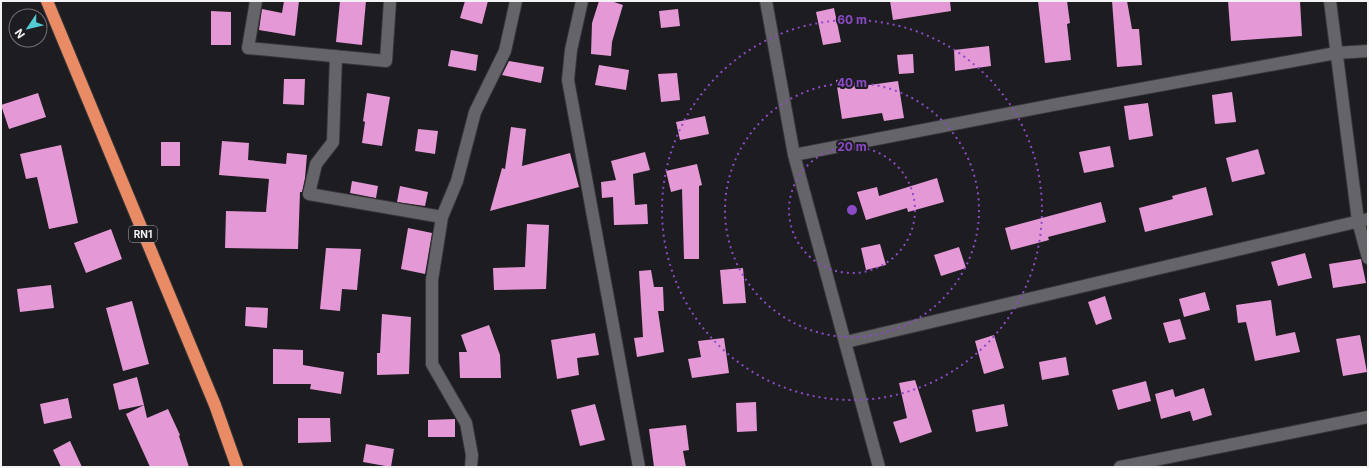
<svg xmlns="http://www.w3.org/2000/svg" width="1369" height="468" font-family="Inter,sans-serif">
<rect width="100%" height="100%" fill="#1d1c21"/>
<path fill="#e598d6" d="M284 1H299L295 36 259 30 262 9 282 13Z
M340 1H366L362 45 336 42Z
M465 1H488L482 24 460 18Z
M599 1H611L623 5 612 42 611 56 591 54 592 23Z
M890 1H950L951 11 893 20Z
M1038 1H1067L1070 23 1067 24 1071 60 1045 63Z
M1112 1H1127L1132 29H1139L1142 65 1117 67Z
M1228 1H1300L1302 36 1231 41Z
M834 8 841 42 823 45 816 12Z
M678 9 680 26 661 28 659 11Z
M211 11 231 12V45H211Z
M989 46 991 66 955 71 954 50Z
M451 50 478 55 476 71 448 66Z
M913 54 914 73 899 74 897 55Z
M509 61 544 67 541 83 502 75Z
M599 65 629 70 626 90 595 85Z
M677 73 680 100 661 102 658 74Z
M853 78 855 87 898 81 904 118 884 121 882 113 842 119 836 80Z
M284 79H305L304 105 283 104Z
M1232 92 1236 122 1215 124 1212 95Z
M38 93 46 117 9 129 1 105Z
M367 93 390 97 382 146 362 143 365 122 363 121Z
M1148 103 1153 136 1129 140 1124 106Z
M705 116 709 134 680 140 676 122Z
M511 127 526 129 522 166 570 153 579 187 490 211 502 168 505 169Z
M418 129 438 131 435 154 415 151Z
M222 141 249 143 248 160 286 164 287 153 307 155 305 178 302 192H300L298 249 225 248 226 211 266 212 269 179 219 175Z
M161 142H180V166H161Z
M61 145 78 223 49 229 37 177 26 179 20 154Z
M1110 146 1114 167 1084 173 1079 152Z
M1258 149 1265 174 1232 182 1226 158Z
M645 152 650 170 633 174 635 205 647 204 648 224 614 225 613 197 602 198 601 182 616 180 611 161Z
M697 164 702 185 699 186V259H684L682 189 671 192 666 171Z
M937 178 944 202 908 212 907 208 866 220 857 192 877 187 879 196Z
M352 181 378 186 376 198 350 193Z
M400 186 428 192 425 206 397 202Z
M1206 187 1213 215 1145 232 1139 208 1173 199 1172 196Z
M1101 202 1106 222 1048 237 1049 240 1011 250 1005 228Z
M527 224 549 225 546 289 494 290 493 268 525 267Z
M408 228 432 233 425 274 401 269Z
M111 229 122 259 86 273 74 243Z
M880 244 886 265 866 270 861 248Z
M959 247 966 268 941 276 934 255Z
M326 248 361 249 357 290 342 289 340 311 320 309Z
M1305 253 1312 278 1278 286 1271 262Z
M1361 259 1366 283 1333 288 1329 264Z
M743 268 746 303 723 304 720 270Z
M651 270 654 287H663L664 311H658L664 352 637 357 634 338 643 337 639 271Z
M51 285 54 308 20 312 17 289Z
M1205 292 1210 310 1184 317 1179 299Z
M1105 296 1112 319 1096 325 1088 302Z
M1271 300 1276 336 1295 332 1300 352 1255 361 1246 322 1238 323 1236 305Z
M132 301 149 364 123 371 106 308Z
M246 307 268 308 267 328 245 326Z
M382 314 411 317 409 374 377 375V353H380Z
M1180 319 1186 339 1169 343 1163 323Z
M489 325 500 355 501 378H460L459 352H467L461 335Z
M595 333 599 355 577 358 579 375 557 379 551 340Z
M994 335 1004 368 984 374 975 341Z
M1360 335 1367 372 1343 376 1336 339Z
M724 338 729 373 692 378 688 359 701 357 698 341Z
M273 349 303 350V365L344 372 341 394 310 389 311 384H273Z
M1066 357 1069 375 1042 380 1039 362Z
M137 377 144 405 119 410 113 384Z
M915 380 932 432 900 443 893 422 907 418 899 383Z
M1146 381 1151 401 1118 410 1112 390Z
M1204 388 1212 415 1193 421 1190 411 1161 419 1155 394 1173 389 1175 397Z
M68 398 72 418 44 424 40 404Z
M756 402 757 431 737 432 736 403Z
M595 404 605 440 580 446 571 410Z
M1004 404 1008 426 976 432 972 410Z
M144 405 147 418 168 409 180 435 179 436 189 467H150L126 414Z
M298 418H330L331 442 298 443Z
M455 419V437H428V420Z
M686 425 689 450 683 451 686 467H654L649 429Z
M70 441 82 467H61L53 450Z
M366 444 394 449 391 467 363 462Z"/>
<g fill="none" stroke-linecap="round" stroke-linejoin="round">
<g stroke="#373639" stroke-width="14">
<path id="street" d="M256 1 248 48 386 61 390 1
M582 1 571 50 568 80 639 467
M766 1 794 155 879 467
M1330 1 1358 221 1368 258
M336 56 333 142 316 164 309 194 442 217
M794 155 1058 104 1336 53 1368 51
M846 342 1368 219
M471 467 472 455 466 423 432 364V280L442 217 457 181 475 112 505 51 516 1
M1120 467 1368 417"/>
</g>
<g stroke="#373639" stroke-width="14">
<path id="highway" d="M47 1 215 405 237 467"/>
</g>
<use href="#street" stroke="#656469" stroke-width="12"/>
<use href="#highway" stroke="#e98b65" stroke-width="12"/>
</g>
<g fill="none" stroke="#8d4ac7" stroke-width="2" stroke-dasharray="2 4">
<circle cx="852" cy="210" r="63"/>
<circle cx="852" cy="210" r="127"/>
<circle cx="852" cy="210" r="190"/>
</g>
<g text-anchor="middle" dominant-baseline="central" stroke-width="4" stroke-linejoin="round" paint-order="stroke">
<rect fill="#1d1c21" stroke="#b3b2b5" stroke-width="1" x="129" y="226" width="28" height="16" rx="3"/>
<g font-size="10" font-weight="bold" fill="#f3f2f5">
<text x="143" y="234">RN1</text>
</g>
</g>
<circle cx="852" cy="210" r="6" fill="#8d4ac7" stroke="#1d1c21" stroke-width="2"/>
<g font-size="12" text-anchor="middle" font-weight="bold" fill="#8d4ac7" stroke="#1d1c21" stroke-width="4" stroke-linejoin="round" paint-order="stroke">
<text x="852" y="24">60 m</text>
<text x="852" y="87">40 m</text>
<text x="852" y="151">20 m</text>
</g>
<rect width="1369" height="468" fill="none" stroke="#f3f2f5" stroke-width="4"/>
<g transform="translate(28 28) rotate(235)"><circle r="19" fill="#1d1c21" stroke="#737276"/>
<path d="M0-3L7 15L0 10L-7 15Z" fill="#52cbd7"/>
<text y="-6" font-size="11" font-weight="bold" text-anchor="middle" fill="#f3f2f5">N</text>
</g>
</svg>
